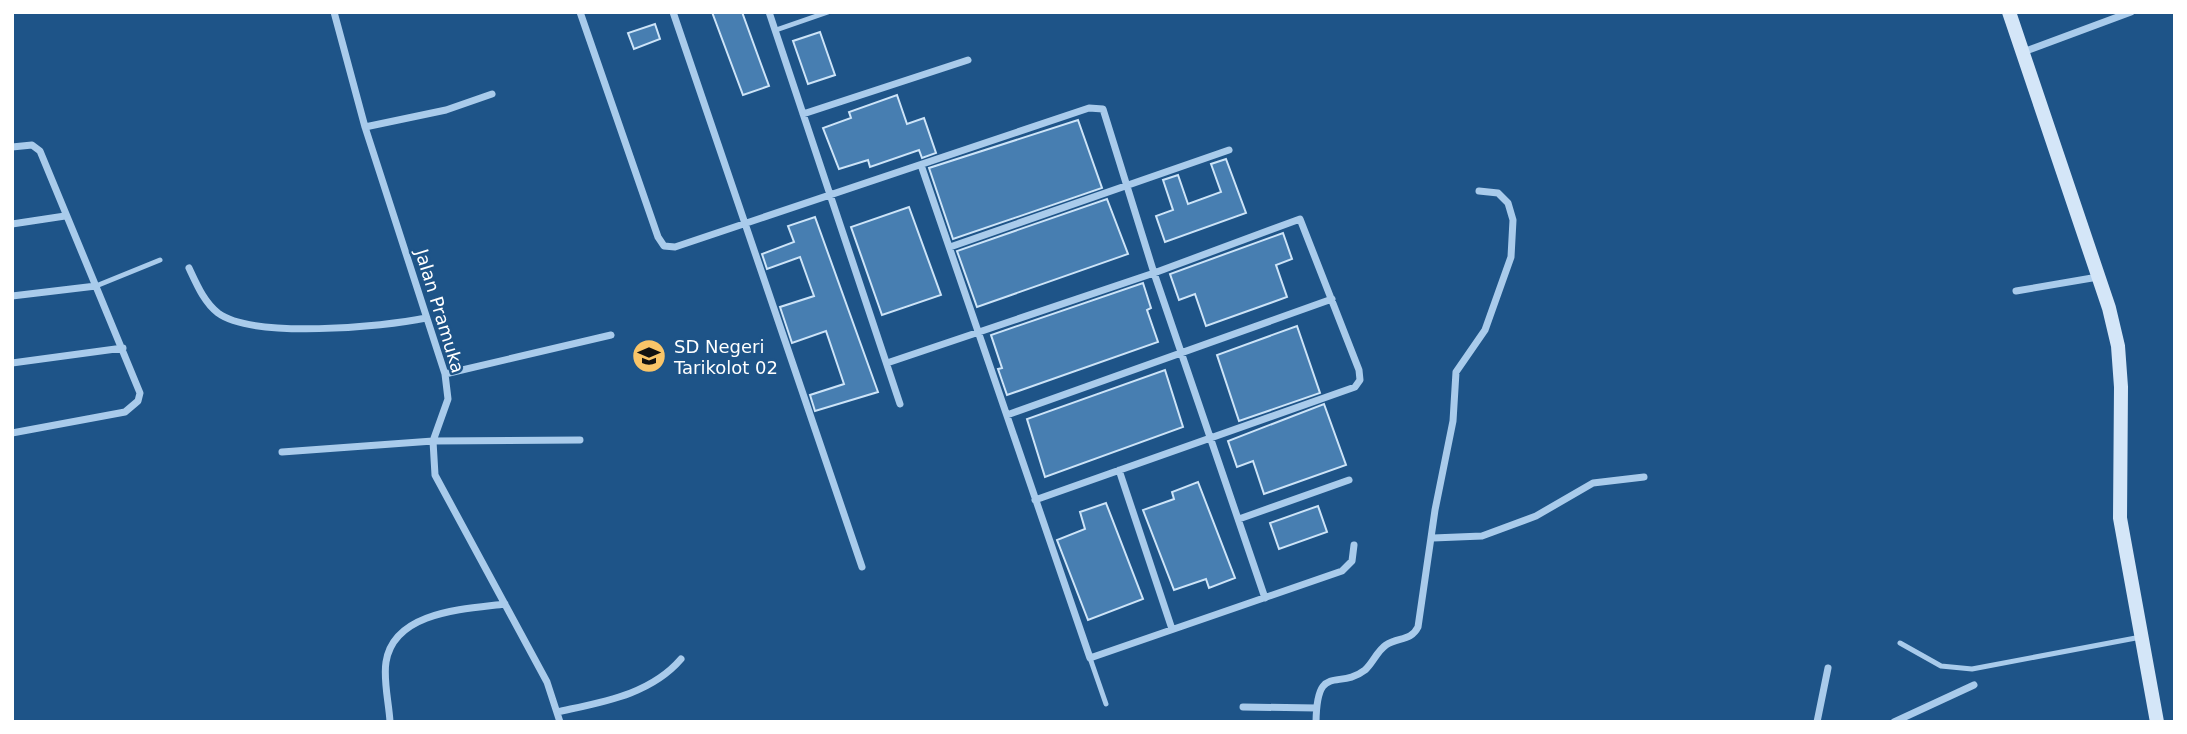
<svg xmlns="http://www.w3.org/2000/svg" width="2187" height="734" font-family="'DejaVu Sans',sans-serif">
<rect width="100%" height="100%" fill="#1e5488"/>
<path fill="#477eb1" stroke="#cde4f8" stroke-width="2" d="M712 12H742L769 86 743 95Z
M655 24 660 39 634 49 628 33Z
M820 32 835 75 808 84 793 41Z
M897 95 907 124 924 118 936 153 922 158 919 150 870 167 868 160 839 169 823 128 851 118 849 112Z
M1078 120 1102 188 953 239 929 168Z
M1226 159 1246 213 1165 242 1156 216 1173 210 1163 180 1178 175 1188 204 1221 192 1211 164Z
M1107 199 1128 254 977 307 957 251Z
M909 207 941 295 882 315 851 227Z
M815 217 878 392 815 411 810 395 844 384 826 331 792 343 780 307 814 296 800 257 767 269 762 254 794 242 788 226Z
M1283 233 1292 259 1276 265 1287 297 1206 326 1195 294 1179 300 1170 274Z
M1143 283 1151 308 1147 310 1158 342 1007 395 998 369 1002 368 991 335Z
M1297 326 1320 393 1239 421 1217 355Z
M1165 370 1183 427 1045 477 1027 419Z
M1324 404 1346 465 1264 494 1253 461 1237 467 1228 441Z
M1198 482 1235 578 1209 588 1206 579 1174 590 1143 510 1174 499 1172 492Z
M1106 503 1143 599 1088 620 1057 540 1085 529 1080 512Z
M1318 506 1327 532 1279 549 1270 523Z"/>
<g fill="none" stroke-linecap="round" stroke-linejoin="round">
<path stroke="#a9cbeb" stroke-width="5" d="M776 30 828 12
M96 286 160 260
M1900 643 1941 666 1972 669 2141 637
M1090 658 1106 704"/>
<path stroke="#a9cbeb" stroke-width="7" d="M334 12 365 127 445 374 448 399 433 441 435 475 547 682 560 722
M580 12 658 237 664 246 675 247 1089 108 1103 109 1154 273 1265 598
M673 12 862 567
M769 12 900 404
M2023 52 2131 12
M803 114 968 60
M365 127 446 110 492 94
M12 147 32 145 40 151 140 393 138 401 125 412 12 433
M921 165 1090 658 1342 571 1352 561 1354 545
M12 224 65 216
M950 247 1229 150
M189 268C197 285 204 302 218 313 253 339 383 327 426 318
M2016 291 2098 277
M12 296 96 286
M12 363 123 348
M887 363 1154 273 1300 219 1359 370 1360 380 1355 387 1035 500
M445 374 611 335
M1007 415 1332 299
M282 452 433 441 580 440
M1119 470 1172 629
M1239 519 1349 480
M1433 538 1482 536 1536 516 1593 483 1644 477
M1243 707 1316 708
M557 712C602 702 650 695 681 659
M390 722C389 703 383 680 386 662 394 611 465 609 505 604
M1316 722C1317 661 1338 691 1365 670 1373 663 1377 651 1386 645 1399 637 1411 641 1418 627L1435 510 1453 421 1456 372 1485 330 1511 257 1513 220 1508 203 1498 193 1479 191
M1817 722 1828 668
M1894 722 1974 685"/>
<path stroke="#d4e6f8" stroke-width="14" d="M2009 12 2109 308 2118 346 2121 387 2120 518 2157 722"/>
</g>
<defs>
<g id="school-disc" transform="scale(1.75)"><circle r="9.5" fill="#fac568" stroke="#1e5488"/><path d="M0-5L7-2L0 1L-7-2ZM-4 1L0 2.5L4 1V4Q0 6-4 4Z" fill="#111"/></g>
</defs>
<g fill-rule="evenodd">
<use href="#school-disc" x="649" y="356"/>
</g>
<g text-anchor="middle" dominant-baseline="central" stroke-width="5" stroke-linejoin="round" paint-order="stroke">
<g font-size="18" fill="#fff" stroke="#1e5488">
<text transform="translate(440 311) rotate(73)">Jalan Pramuka</text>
</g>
<g font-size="18" fill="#fff" stroke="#1e5488" text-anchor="start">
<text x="674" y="346">SD Negeri<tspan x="674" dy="21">Tarikolot 02</tspan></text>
</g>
</g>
<rect width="2187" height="734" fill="none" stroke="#ffffff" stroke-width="28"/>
</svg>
